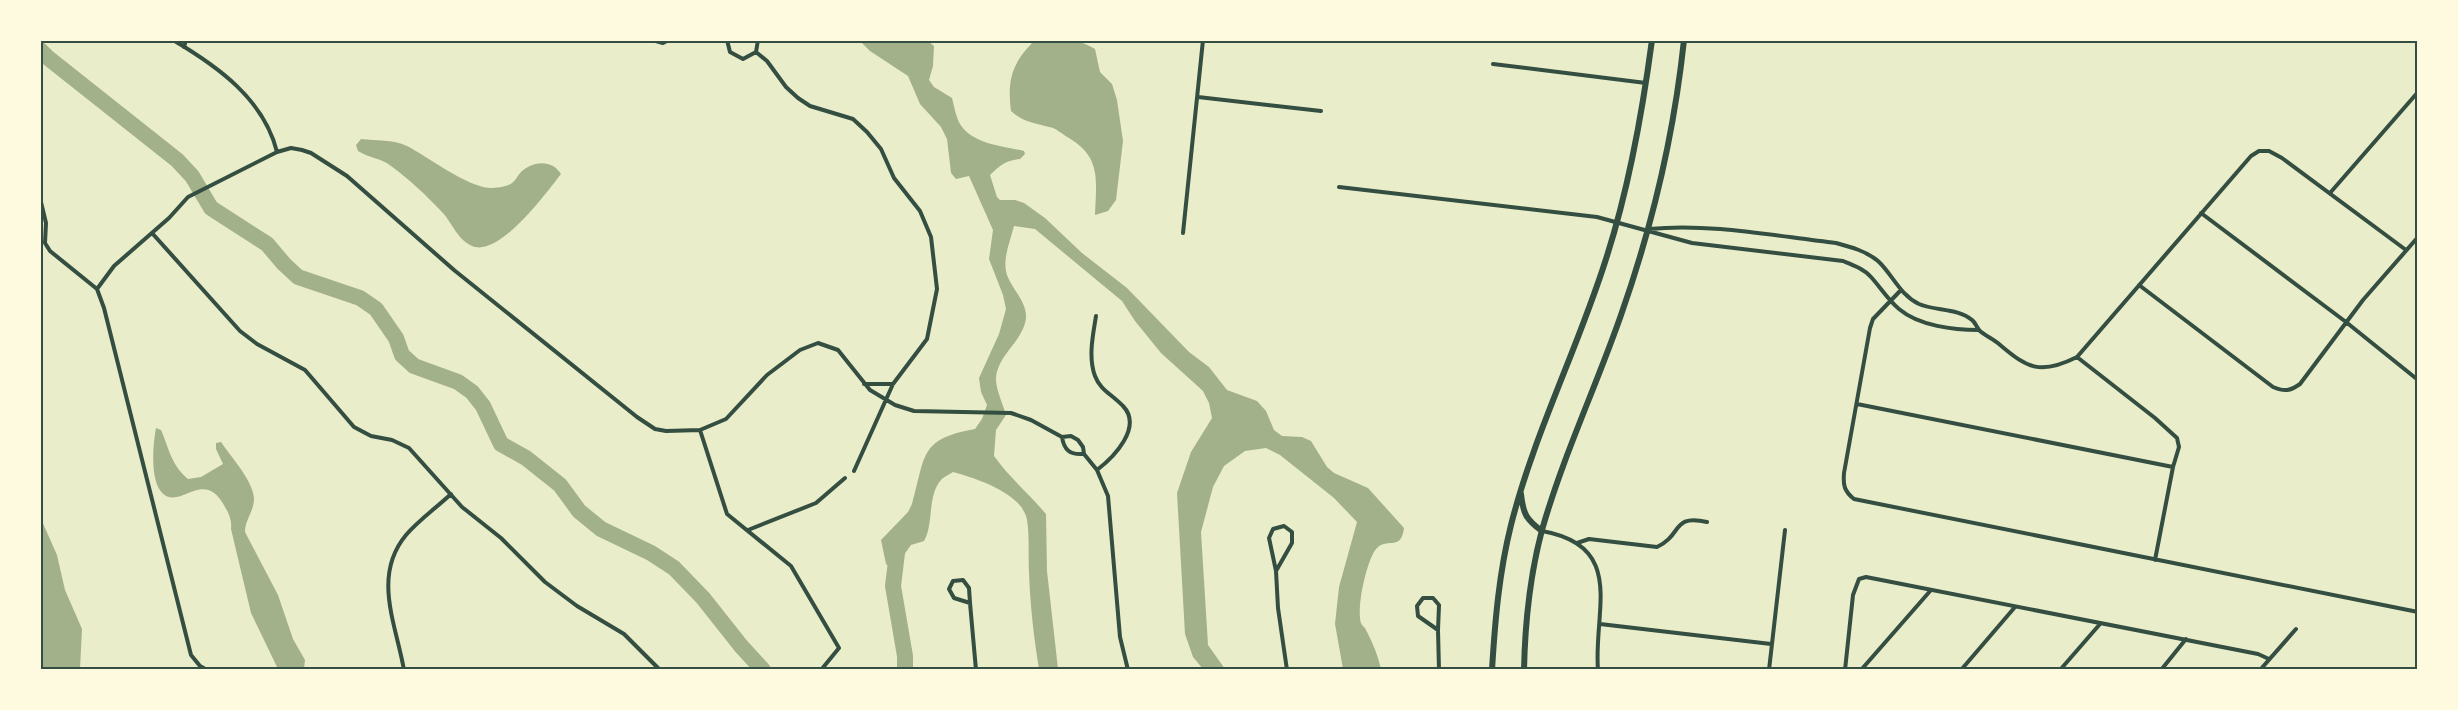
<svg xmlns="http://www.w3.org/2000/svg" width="2458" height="710" font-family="Raleway,sans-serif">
<rect width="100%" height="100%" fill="#e9edc9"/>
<path fill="#a3b18a" d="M1035 40C1055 40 1077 37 1095 49L1100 72 1112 84 1117 100 1123 141 1116 200 1108 211 1095 215C1096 181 1102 158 1069 138 1062 134 1056 128 1049 127 1033 123 1023 122 1011 111 1007 79 1012 63 1035 40Z
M860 41H928L934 46 933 66 929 80 934 87 952 98C954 105 955 113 958 120 968 144 1003 146 1024 151L1025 154 1020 159C1007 160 1000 165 990 175L997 197 1000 200H1015L1024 203 1045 218 1082 253 1127 288 1189 352 1209 367 1227 390 1257 401 1266 411 1274 430 1282 436 1302 437 1311 441 1327 467 1334 473 1368 488 1404 528C1401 551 1389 538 1378 547 1367 556 1356 609 1361 623 1362 626 1365 627 1366 630 1373 643 1378 656 1381 669H1343L1335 624 1339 587 1357 522 1334 498 1280 455 1266 448 1245 451 1224 466 1213 487 1201 532 1208 645 1225 669H1203L1193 657 1185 634 1177 493 1191 452 1212 418 1209 403 1203 391 1161 353 1135 321 1122 301 1035 229 1014 226C1010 242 1002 259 1007 275 1012 289 1027 302 1026 318 1023 342 997 355 996 379 996 390 1003 404 1006 415L996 430 994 456C1009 477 1029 494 1046 514L1047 571 1058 669H1039C1034 638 1030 605 1029 572 1028 559 1030 528 1026 516 1018 492 975 478 953 472 949 475 943 477 941 480 927 496 934 524 924 541L911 545 893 570 886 564 881 540 908 512 912 504C926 455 919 439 975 429L982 419 987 405 981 392 979 378 999 334 1006 309 1003 295 989 259 993 230 969 176 956 179 951 173 947 139 941 127 920 104 908 76 870 51Z
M361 139C377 141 392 139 407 146 427 156 467 187 490 188 496 188 507 187 512 183 516 180 518 175 521 172 533 161 552 159 561 174 547 192 499 258 472 246 457 239 453 224 442 212 427 196 409 179 391 166 381 158 369 158 358 151L356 145Z
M156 428 161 430C169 448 171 465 188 479L201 477 223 464 216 449V443L221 442C231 457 255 483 254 500 253 513 245 520 245 532L278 595 293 639 305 660 304 669H278L251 613 231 529C232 521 229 513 225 507 206 471 186 502 169 497 148 491 153 444 156 428Z
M41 519 57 555 65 590 82 629 80 669H41Z"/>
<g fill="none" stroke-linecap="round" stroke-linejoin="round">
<path stroke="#a3b18a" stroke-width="16" d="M40 50 47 57 177 160 192 176 211 208 267 244 284 264 298 277 360 298 376 309 396 338 402 355 414 366 458 382 472 392 483 406 501 444 526 458 560 485 579 511 601 529 651 553 674 568 703 598 741 646 763 670
M898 545 893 586 905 656V670"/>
<path stroke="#344e41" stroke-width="4" d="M173 40C217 66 264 99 277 152
M652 40 663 43 669 40
M727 40 730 52 743 59 756 52 758 40
M184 47 186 40
M756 52 767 61 786 87 798 98 810 106 853 119 867 132 881 149 894 178 920 211 931 237 937 289 927 339 893 384 854 471
M1493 64 1646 83
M1198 97 1321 111
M1339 187 1597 217 1692 243 1843 261C1853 265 1864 269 1871 277 1881 288 1888 300 1899 309 1919 326 1954 330 1979 330
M2330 193 2418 92
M40 198 46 223 45 243 50 251 97 289
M2201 213 2346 322 2418 380
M1649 229C1711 223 1774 236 1836 243 1851 247 1866 251 1878 261 1893 275 1899 294 1919 304 1935 311 1958 308 1972 320 1975 322 1977 328 1980 331 1986 336 1993 339 1999 344 2028 369 2041 375 2077 357L2251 156 2259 151H2269L2282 158 2406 250
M152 233 240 331 257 344 305 370 354 427 371 436 392 440 409 448 462 507 501 538 545 582 577 606 624 634 660 670
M1183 233 1203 40
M2139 285 2273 387C2285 392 2290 391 2300 384L2363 300 2418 237
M1901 290 1873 319 1870 328 1844 473C1843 485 1844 491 1854 499L2418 612
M1096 316C1093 335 1088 357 1095 376 1100 390 1113 395 1123 406 1143 427 1114 457 1097 470
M2077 357 2155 418 2177 438 2179 447 2173 467 2155 560
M864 384H893
M1857 404 2173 467
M700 430 727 514 791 566 839 648 821 670
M1062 437C1064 450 1070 455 1083 454
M1284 526 1292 532V543L1276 571 1269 538 1273 529Z
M748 530 816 503 845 478
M1542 531C1627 546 1593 611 1598 670
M1577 543 1589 539 1657 547C1683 535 1671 514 1707 522
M1276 571 1278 608 1287 670
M963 580 969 588 970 603 954 598 949 589 953 581Z
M1423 598H1433L1439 605 1438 630 1418 616 1417 606Z
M970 603 976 670
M1600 624 1771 644
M1438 630 1439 670
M200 666 191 655 104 308 97 289 114 266 169 218 188 197 277 152 291 148 302 150 311 153 347 176 454 270 637 417 655 429 666 431 700 430 726 419 767 375 800 350 818 343 838 350 870 390 895 405 914 411 1011 413 1031 420 1062 437 1071 436 1078 440 1083 447 1084 454 1097 470 1108 496 1120 637 1128 670
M200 670V666L207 670
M404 670C396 624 372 576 406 535 419 520 436 508 451 494
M1769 670 1785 530
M1845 670 1853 595 1859 579 1866 577 2258 654 2269 659
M1861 670 1931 590
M1961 670 2015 607
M2060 670 2100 624
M2161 670 2186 639
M2260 670 2296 629"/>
<path stroke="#344e41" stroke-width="6" d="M1521 494C1523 513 1526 520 1542 531
M1492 670C1495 621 1499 573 1511 525 1534 434 1578 348 1606 259 1629 188 1642 115 1652 40
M1524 670C1525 623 1530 575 1542 530 1563 456 1596 387 1621 315 1652 227 1674 134 1684 40"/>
</g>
<rect width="2458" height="710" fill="none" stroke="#fefae0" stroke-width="84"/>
<rect x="42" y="42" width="2374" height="626" fill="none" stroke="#344e41" stroke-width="2"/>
</svg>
